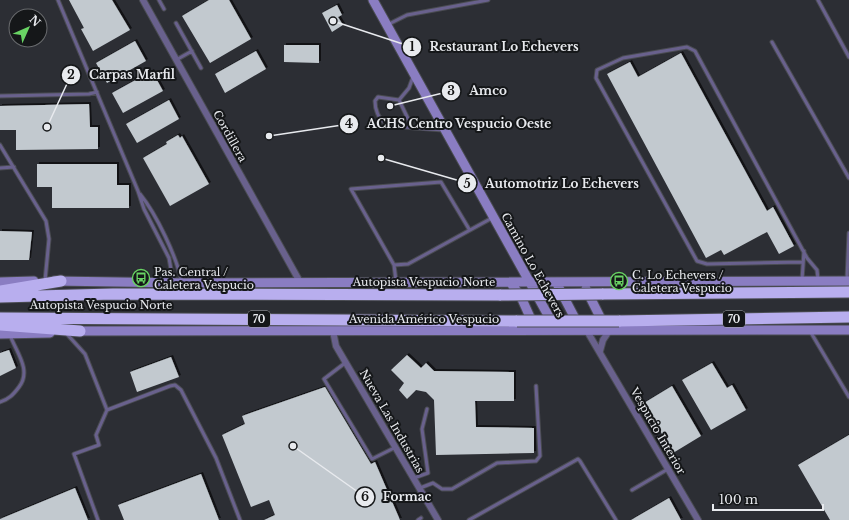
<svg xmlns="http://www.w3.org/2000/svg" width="849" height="520" font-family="'Libre Baskerville',serif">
<defs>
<filter id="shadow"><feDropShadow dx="2" dy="-2" stdDeviation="0" flood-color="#0009"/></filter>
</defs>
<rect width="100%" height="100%" fill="#2c2e34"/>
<path fill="#c2c9cf" filter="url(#shadow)" d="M69 0H112L130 30 93 51 81 29 84 28Z
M209 0H229L251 39 210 63 182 16Z
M337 5 342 15 338 17 343 25 332 32 322 13Z
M135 41 146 61 107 83 96 63Z
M284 45H319V63L284 62Z
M256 51 266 69 225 93 215 74Z
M681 53 767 211 773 207 794 246 779 254 767 232 724 255 721 250 706 258 607 74 630 62 638 77Z
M152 71 163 91 123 113 112 93Z
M169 100 179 119 137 143 126 124Z
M89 104 90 127H98V149L16 150V130H0V106Z
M178 135 180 138 182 136 209 184 170 206 143 158 167 144 166 142Z
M37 164H117V185H129V208H52V187H37Z
M0 231 32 232 29 260H0Z
M9 350 16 368 0 376V353Z
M407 355 421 368 426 363 434 371 514 372V401H475L476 427 534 428V453L436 455 434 400 426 392 416 390 407 399 399 390 404 383 391 370Z
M171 357 179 377 137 392 130 372Z
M712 363 727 388 732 385 746 410 711 430 682 380Z
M672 386 701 436 673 453 644 403Z
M325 387 371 464 375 462 400 520H264L275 515 269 500 251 507 222 435 245 424 242 416Z
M849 435V520H830L798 465Z
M201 474 219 520H124L118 505Z
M75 488 88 520H0V519Z
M669 498 681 520H631Z"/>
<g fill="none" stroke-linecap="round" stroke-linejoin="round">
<g stroke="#4a4c52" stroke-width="5">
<path id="lane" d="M58 0 138 191 144 209 169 258 173 281
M159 0 164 9
M818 0 849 57
M176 23 201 68
M387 25 407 15 488 0
M772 42 849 178
M176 60 192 51
M413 77 409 88 399 100 378 97 375 101C375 109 378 119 386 123 394 128 431 129 443 130
M0 96 89 94 97 92
M399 100 412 127
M0 145 46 221 49 239 45 281
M0 168 14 167
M140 194C157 215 176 256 182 282
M803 262 707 264 697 261 596 78 597 70 623 58 687 47 695 51 807 258 817 270 818 279
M394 265 351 189 441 182 469 229
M847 279 849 233
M802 280 804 251
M396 281 394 265 408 264 492 218
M810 331 849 397
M66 333 85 354 107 410 96 435 99 445 74 454 98 520
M345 363 324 379 372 459 396 447
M0 402C9 399 13 395 19 387 32 370 16 352 10 335
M107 410 170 386 175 385 181 390 216 458 240 520
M414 478 428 473 422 429 427 409
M420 488 433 483 442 489H452L497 463 536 461 540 456 536 386
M632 490 668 469
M418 520 421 518
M469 520 578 459 580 461 616 520"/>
</g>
<g stroke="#4a4c52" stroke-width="8">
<path id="street" d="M143 0 300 282
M333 331 336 346 438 520
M587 331 698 520
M600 351 603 340 609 331"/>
</g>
<g stroke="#4a4c52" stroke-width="11">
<path id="secondary" d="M373 0 554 326
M54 281 183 283 849 281
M0 282 34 281
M510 282 521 297 534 326
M556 282 579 326
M586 289 604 325
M74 331 849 330
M0 334 50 333"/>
</g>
<g stroke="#4a4c52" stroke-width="13">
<path id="highway" d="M0 291 61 281
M602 294 849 292
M0 297 113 294 501 295
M0 318 517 321
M619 321 849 317
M0 325 80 331"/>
</g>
<use href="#lane" stroke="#69618d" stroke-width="3"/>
<use href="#street" stroke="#69618d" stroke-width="6"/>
<use href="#secondary" stroke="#8a7dc2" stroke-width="9"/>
<use href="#highway" stroke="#b8aeee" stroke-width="11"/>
<g stroke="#4a4c52" stroke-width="13" stroke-linecap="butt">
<path id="highway-bridge" d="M501 295 602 294
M517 321H619"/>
</g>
<use href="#highway-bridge" stroke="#b8aeee" stroke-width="11"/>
</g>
<defs>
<g id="bus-ring" transform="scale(0.9)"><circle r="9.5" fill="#151719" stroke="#69d464" stroke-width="1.5"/><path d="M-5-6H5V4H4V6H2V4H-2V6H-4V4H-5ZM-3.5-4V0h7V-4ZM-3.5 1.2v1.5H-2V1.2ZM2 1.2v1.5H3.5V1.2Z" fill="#69d464"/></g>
</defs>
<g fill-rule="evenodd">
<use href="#bus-ring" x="141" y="278"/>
<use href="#bus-ring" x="619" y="281"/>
</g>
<g text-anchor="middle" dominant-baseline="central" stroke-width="4" stroke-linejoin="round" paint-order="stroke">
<g fill="#151719" stroke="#a9abae" stroke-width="1">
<rect x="248" y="311" width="22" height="16" rx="3"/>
<rect x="723" y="311" width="22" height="16" rx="3"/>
</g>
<g font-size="10" font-weight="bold" fill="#e8eaee">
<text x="259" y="319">70</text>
<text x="734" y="319">70</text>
</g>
<g font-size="11" fill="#e8eaee" stroke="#151719">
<text transform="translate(230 136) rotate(61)">Cordillera</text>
<text transform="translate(533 265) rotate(61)">Camino Lo Echevers</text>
<text x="424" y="282">Autopista Vespucio Norte</text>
<text x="101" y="305">Autopista Vespucio Norte</text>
<text x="424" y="319">Avenida Américo Vespucio</text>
<text transform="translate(392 421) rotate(60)">Nueva Las Industrias</text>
<text transform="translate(658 431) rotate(60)">Vespucio Interior</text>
</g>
<g font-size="11" fill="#e8eaee" stroke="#151719" text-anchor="start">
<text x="154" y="272">Pas. Central /<tspan x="154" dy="13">Caletera Vespucio</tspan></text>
<text x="632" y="275">C. Lo Echevers /<tspan x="632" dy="13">Caletera Vespucio</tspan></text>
</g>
</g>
<path fill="none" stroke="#e8eaee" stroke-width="1.5" d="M333 21L412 47M47 127L71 75M390 106L451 91M269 136L349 124M381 158L467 183M293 446L365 497"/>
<g fill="#e8eaee" stroke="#151719" stroke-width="1.5">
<circle cx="333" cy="21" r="4"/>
<circle cx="47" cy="127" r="4"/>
<circle cx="390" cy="106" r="4"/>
<circle cx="269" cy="136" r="4"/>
<circle cx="381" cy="158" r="4"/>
<circle cx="293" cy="446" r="4"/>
<circle cx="412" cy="47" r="10"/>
<circle cx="71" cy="75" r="10"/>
<circle cx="451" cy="91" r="10"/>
<circle cx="349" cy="124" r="10"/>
<circle cx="467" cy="183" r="10"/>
<circle cx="365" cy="497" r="10"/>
</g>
<g font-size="12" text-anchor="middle" font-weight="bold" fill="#111">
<text x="412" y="51">1</text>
<text x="71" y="79">2</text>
<text x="451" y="95">3</text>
<text x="349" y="128">4</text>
<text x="467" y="188">5</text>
<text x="365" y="501">6</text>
</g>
<g font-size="12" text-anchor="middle" font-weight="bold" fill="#e8eaee" stroke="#151719" stroke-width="4" stroke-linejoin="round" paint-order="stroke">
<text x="504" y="51">Restaurant Lo Echevers</text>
<text x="132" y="79">Carpas Marfil</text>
<text x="488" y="95">Amco</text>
<text x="459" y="128">ACHS Centro Vespucio Oeste</text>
<text x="562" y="188">Automotriz Lo Echevers</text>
<text x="407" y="501">Formac</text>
</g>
<g transform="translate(28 28) rotate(45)"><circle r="19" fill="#151719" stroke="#696b6e"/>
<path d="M0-3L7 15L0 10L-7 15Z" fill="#69d464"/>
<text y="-6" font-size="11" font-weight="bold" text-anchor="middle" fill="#e8eaee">N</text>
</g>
<path d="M713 504v6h110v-6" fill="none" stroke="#e8eaee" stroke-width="2"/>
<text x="719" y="504" font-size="12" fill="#e8eaee" stroke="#151719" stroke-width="3" paint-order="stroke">100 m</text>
</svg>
